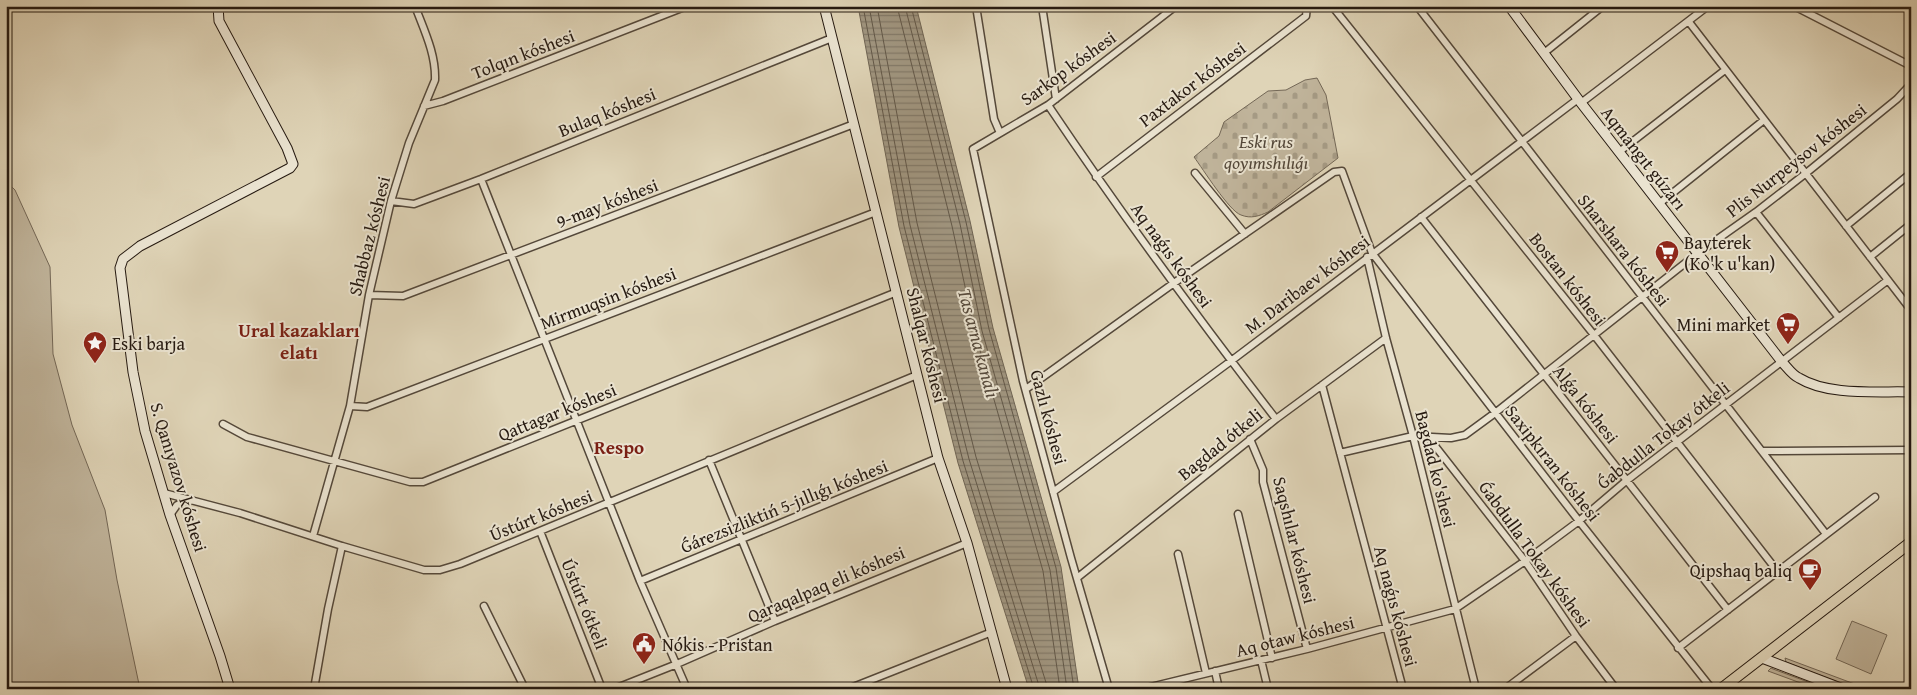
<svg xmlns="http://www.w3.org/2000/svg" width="1917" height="695" font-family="'Gentium Book Plus',serif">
<defs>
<pattern id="cemetery-stones" width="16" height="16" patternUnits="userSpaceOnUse" patternTransform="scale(1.25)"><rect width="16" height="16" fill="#c0b49b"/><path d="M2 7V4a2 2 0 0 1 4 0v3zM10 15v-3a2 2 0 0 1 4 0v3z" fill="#a59a84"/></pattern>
<pattern id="water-rules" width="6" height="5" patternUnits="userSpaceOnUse" patternTransform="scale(1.25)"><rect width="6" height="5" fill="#a0957f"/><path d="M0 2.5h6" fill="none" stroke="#827967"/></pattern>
</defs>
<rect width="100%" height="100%" fill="#dfd4b7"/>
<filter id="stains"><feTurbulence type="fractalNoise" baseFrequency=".004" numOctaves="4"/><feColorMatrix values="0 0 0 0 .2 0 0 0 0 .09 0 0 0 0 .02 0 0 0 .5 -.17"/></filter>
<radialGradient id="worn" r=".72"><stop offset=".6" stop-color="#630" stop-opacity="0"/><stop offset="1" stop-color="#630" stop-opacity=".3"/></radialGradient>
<path fill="#c0b49b" stroke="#736756" d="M6 181 15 190 50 267 53 354 72 425 105 510 117 580 140 689H6Z
M1852 621 1887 635 1871 674 1836 659Z
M1785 658 1868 689H1856L1786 662Z
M1771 668 1773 669 1827 689H1817L1768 671Z"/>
<path fill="url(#cemetery-stones)" stroke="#736756" d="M1317 78 1326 95 1338 158 1268 212C1259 216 1251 219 1241 215 1229 211 1203 169 1194 157L1219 136 1224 122 1268 91 1286 90 1305 80Z"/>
<path fill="url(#water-rules)" stroke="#6f6453" d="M858 6H916L970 221 993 328 1061 567 1079 689H1029L958 463 899 227Z"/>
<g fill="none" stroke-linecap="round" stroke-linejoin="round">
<path stroke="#635848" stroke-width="1" d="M863 6 904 226 963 461 1034 689
M869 6 910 225 969 459 1040 689
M877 6 917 223 976 457 1048 689
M897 6 952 226 975 333 1043 571 1060 689
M905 6 960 224 982 331 1050 570 1067 689
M911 6 966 222 989 329 1056 568 1074 689"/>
<g stroke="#54483a" stroke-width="9">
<path id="street" d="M976 6 994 119 1000 133
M1042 6 1056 99
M1332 6 1594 335 1778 572
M1417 6 1826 534
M1794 6 1911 66
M1689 22 1911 310
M1544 53 1603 6
M1581 103 1708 6
M1048 105C1120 212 1197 317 1276 419
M424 106 443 101 687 6
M1619 152 1725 70
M1195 173 1245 234
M1096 177 1306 16 1307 6
M481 179 640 581 687 689
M391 201 414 204 481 179 832 38
M1660 203 1764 120
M1756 212 1839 318
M1421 217 1728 610
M1846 226 1911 173
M1367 257 1386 338 1413 436 1476 689
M1870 257 1911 224
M369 295 403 296 854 124
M1322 385 1403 689
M1026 389 1174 283 1334 172 1342 171 1372 253 1579 521 1712 689
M350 406 367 407 876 212
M223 424 247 437 410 482H423L897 292
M1428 437 1525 561 1576 636 1616 689
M1250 439 1263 470V482L1307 649
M1762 451 1911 450
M1340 453 1413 436 1451 438 1465 435 1495 413 1698 253 1756 212 1805 174 1897 99 1911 84
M709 460 775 621
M1053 492 1231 361 1578 99
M164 493 240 513 342 546 424 570H440L460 564 917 375
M1238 514 1272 658
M170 515 177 505 190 501
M540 531 602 689
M313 536 350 406 369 295 391 201 409 143 435 80C436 54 424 30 415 6
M1178 554 1206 673
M1077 578 1276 419 1386 338
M640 581 938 458
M484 606 525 689
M1678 648 1875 497
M1261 660 1268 689
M1215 671 1219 689
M314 689 328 609 342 546
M614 689 677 664 775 621 967 543
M848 689 992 632
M1109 689 1071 558 1023 381 973 149 1048 105 1176 6
M1142 689 1307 649 1455 609 1525 561 1579 521 1626 481 1888 280
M1505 689 1576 636"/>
</g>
<g stroke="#261a11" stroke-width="11">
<path id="secondary" d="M218 6 219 21 287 148 293 164 290 168 140 246 123 259 120 268 133 372 145 431 170 515 220 656 230 689
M824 6 938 458 967 543 1007 689
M1509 6 1578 99 1782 362C1787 367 1792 375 1799 378 1828 396 1877 391 1911 392
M1762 658 1843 689"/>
</g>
<g stroke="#261a11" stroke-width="12">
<path id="primary" d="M1721 689 1911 542"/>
</g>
<use href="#street" stroke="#eae3d0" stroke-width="6"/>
<use href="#secondary" stroke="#eae3d0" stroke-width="9"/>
<use href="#primary" stroke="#dfd4b7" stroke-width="10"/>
</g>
<defs>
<g id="supermarket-pin" transform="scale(1.25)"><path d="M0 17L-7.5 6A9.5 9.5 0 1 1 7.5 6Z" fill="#8f2418" stroke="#eae3d0"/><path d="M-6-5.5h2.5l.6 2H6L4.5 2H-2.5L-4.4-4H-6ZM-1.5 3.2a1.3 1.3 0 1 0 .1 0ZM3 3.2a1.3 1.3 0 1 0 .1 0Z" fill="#fff"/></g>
<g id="sight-pin" transform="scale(1.25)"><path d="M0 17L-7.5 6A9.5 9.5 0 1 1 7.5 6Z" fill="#8f2418" stroke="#eae3d0"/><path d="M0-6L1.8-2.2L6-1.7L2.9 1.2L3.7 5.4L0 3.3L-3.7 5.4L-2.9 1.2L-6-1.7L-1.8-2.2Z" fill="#fff"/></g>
<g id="cafe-pin" transform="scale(1.25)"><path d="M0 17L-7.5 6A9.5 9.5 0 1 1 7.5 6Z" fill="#8f2418" stroke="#eae3d0"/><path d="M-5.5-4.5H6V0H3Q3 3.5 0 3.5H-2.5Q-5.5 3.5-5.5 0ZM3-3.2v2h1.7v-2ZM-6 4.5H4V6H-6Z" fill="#fff"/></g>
<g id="civic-pin" transform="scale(1.25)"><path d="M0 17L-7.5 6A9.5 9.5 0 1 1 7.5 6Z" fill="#8f2418" stroke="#eae3d0"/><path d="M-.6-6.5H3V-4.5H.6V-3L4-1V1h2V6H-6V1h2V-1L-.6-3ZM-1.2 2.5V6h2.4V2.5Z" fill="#fff"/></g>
</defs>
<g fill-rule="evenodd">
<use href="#supermarket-pin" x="1667" y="252"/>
<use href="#supermarket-pin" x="1788" y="324"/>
<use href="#sight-pin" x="95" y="343"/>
<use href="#cafe-pin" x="1810" y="570"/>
<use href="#civic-pin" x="644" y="644"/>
</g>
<g text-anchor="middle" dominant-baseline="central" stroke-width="4" stroke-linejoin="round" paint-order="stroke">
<g font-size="18" fill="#261a11" stroke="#eae3d0">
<text transform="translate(523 54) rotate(-21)">Tolqın kóshesi</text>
<text transform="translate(1068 68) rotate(-36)">Sarkop kóshesi</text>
<text transform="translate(1192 84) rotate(-37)">Paxtakor kóshesi</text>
<text transform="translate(607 112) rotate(-22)">Bulaq kóshesi</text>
<text transform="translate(1644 158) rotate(52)">Aqmangıt gúzarı</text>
<text transform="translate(1796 160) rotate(-38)">Plis Nurpeysov kóshesi</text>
<text transform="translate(607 203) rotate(-21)">9-may kóshesi</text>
<text transform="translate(369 236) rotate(-76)">Shabbaz kóshesi</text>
<text transform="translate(1624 250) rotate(52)">Sharshara kóshesi</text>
<text transform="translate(1172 255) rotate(54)">Aq naǵıs kóshesi</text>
<text transform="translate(1568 279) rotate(52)">Bostan kóshesi</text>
<text transform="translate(1307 284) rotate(-37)">M. Daribaev kóshesi</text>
<text transform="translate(608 298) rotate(-21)">Mirmuqsin kóshesi</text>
<text transform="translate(927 345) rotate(76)">Shalqar kóshesi</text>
<text transform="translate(1586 404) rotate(52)">Alǵa kóshesi</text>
<text transform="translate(557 412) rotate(-22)">Qattagar kóshesi</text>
<text transform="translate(1049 417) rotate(75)">Gazlı kóshesi</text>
<text transform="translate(1663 435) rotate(-38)">Ǵabdulla Tokay ótkeli</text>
<text transform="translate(1220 444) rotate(-39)">Bagdad ótkeli</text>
<text transform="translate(1553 463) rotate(52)">Saxipkıran kóshesi</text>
<text transform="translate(1436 469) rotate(76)">Bagdad ko'shesi</text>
<text transform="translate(179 477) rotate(73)">S. Qanıyazov kóshesi</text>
<text transform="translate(784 506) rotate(-22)">Ǵárezsizliktiń 5-jıllıǵı kóshesi</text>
<text transform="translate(541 515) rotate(-22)">Ústúrt kóshesi</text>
<text transform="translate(1295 540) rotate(76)">Saqshılar kóshesi</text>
<text transform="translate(1535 554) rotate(54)">Ǵabdulla Tokay kóshesi</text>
<text transform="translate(826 584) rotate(-23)">Qaraqalpaq eli kóshesi</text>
<text transform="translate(585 604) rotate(68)">Ústúrt ótkeli</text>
<text transform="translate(1396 606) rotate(75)">Aq naǵıs kóshesi</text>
<text transform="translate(1295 636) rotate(-14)">Aq otaw kóshesi</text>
</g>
<g font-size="18" font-style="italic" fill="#54483a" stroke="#eae3d0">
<text x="1266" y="141">Eski rus<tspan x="1266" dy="21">qoyımshılıǵı</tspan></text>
</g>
<g font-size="18" fill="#261a11" stroke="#eae3d0" text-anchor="start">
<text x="1684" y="242">Bayterek<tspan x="1684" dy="21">(Ko'k u'kan)</tspan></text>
<text x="1770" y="324" text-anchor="end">Mini market</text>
<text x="112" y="343">Eski barja</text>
<text x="1792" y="570" text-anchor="end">Qipshaq baliq</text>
<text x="662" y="644">Nókis - Pristan</text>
</g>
<g font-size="19" font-weight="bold" fill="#7a1f14" stroke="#eae3d0">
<text x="299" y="330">Ural kazakları<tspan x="299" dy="22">elatı</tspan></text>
<text x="619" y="447">Respo</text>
</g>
<g font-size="19" font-style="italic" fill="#574b3d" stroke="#eae3d0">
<text transform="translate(979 343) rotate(75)">Tas arna kanalı</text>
</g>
</g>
<rect width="1917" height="695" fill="none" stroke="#dfd4b7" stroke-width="25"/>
<rect x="8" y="8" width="1902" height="680" fill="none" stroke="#261a11" stroke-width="2.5"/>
<rect x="12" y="12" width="1892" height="670" fill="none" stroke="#261a11"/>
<rect width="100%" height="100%" filter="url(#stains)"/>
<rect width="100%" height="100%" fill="url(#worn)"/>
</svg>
